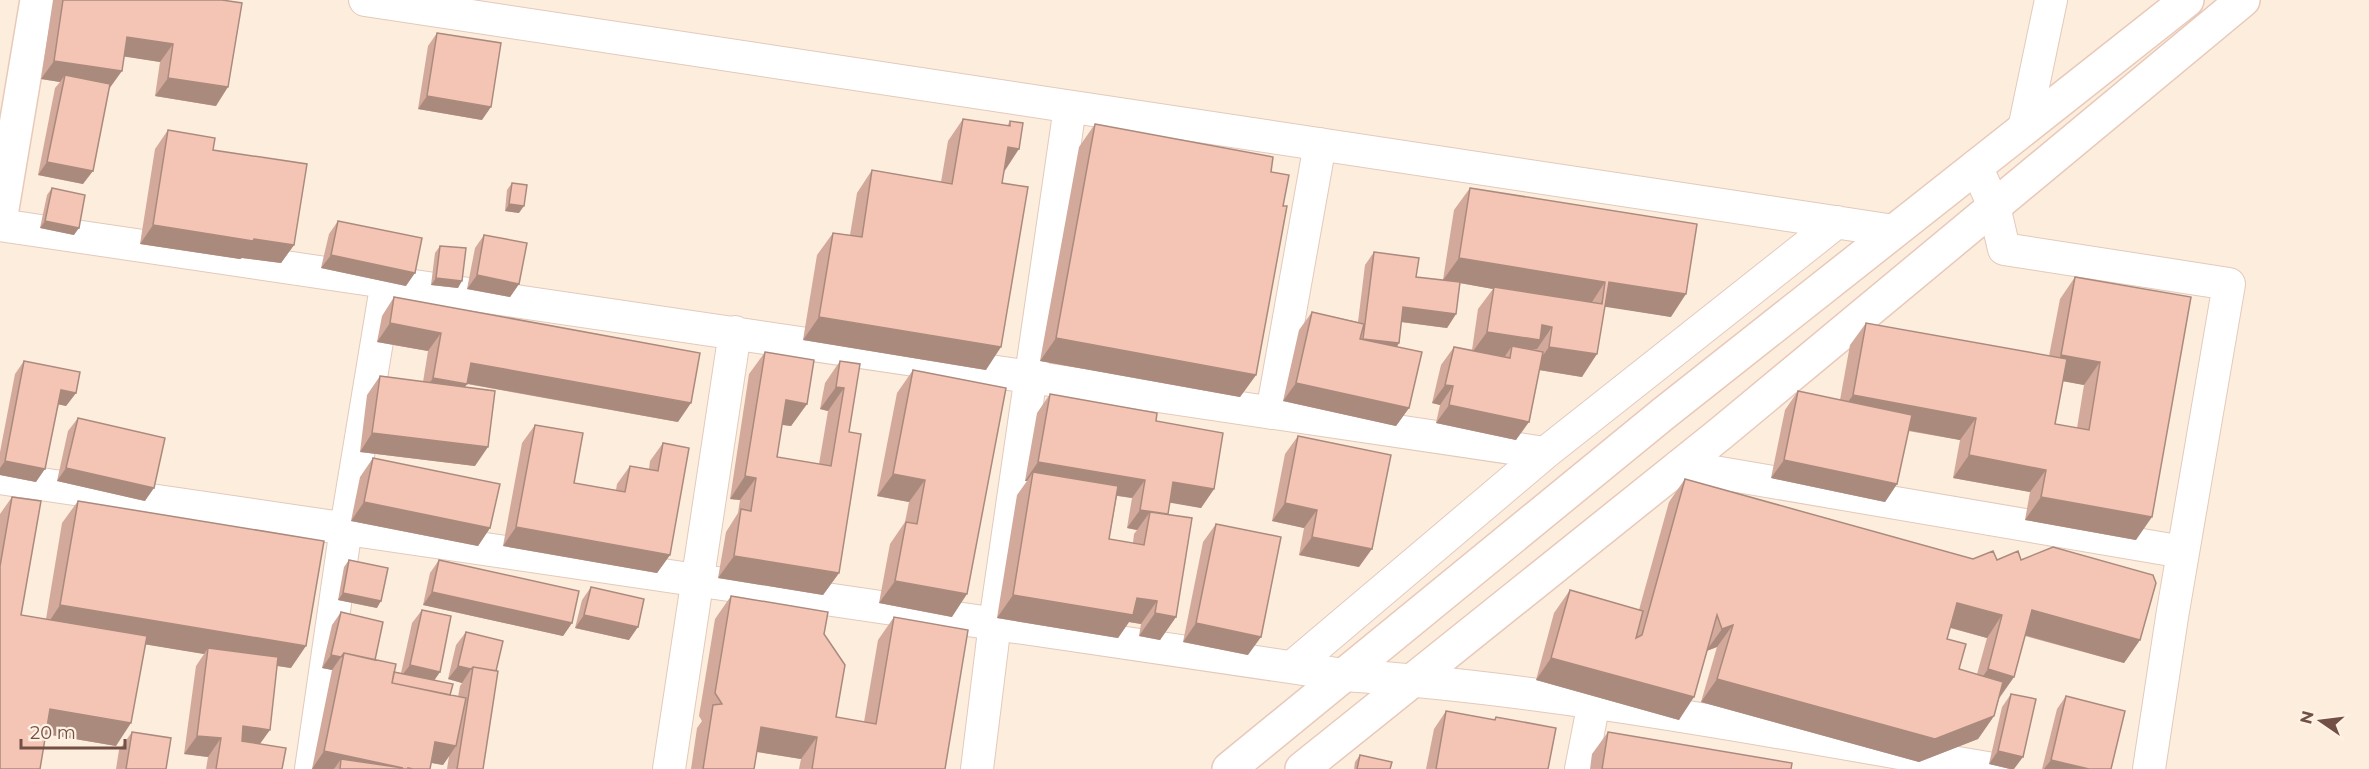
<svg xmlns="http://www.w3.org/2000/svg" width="2369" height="769" font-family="Montserrat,sans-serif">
<rect width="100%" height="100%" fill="#fdeddd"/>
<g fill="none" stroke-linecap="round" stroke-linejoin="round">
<g stroke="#e3c9bc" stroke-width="34">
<path id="minor" d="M365 0 1894 231
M2024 129 2051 0
M1976 166 1994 206 2004 249 2229 284 2172 617 2149 769
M0 225 1545 453
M1272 413 1320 144
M1679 466 2183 552
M0 478 1344 675C1563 690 1778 733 1993 769
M1292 667 1545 453 1837 222
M311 769 346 528 387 281
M669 769 735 332
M977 769 995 623 1070 107
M1581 769 1594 702"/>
</g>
<g stroke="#e8c9b9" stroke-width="36">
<path id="secondary" d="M0 221 37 0
M1229 769 1663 414 2187 0
M1302 769 1720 434 2243 0"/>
</g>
<use href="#minor" stroke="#fff" stroke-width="32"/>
<use href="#secondary" stroke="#fff" stroke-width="33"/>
</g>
<path fill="#d2a99b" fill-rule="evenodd" d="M53 0H222L216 106 155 96 160 62 124 56 109 89 83 184 38 175 55 88 60 82 41 79Z
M437 33 482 120 418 109 428 46Z
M963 119 1007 126 1010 121 1002 183 986 370 803 340 817 255 833 233 850 235 857 193 872 170 941 182 948 141Z
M1095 124 1271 172 1283 206 1256 375 1240 397 1040 361 1079 147Z
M168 130 213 150 294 245 281 263 242 258 240 259 140 244 155 149Z
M512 183 519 213 505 211 507 190Z
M52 188 74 235 40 228 47 195Z
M1470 188 1671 317 1605 306 1582 377 1539 370 1516 440 1436 423 1440 405 1432 403 1441 365 1454 347 1472 350 1478 309 1493 289 1460 283 1456 314 1447 328 1401 322 1399 343 1397 347 1409 408 1396 426 1283 401 1299 330 1312 312 1358 322 1365 265 1374 252 1416 277 1443 280 1454 210Z
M338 221 406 286 321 268 329 234Z
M484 235 519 284 510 297 467 289 475 248Z
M440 246 458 288 431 285 435 253Z
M2075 277 2191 297 2136 540 2025 520 2030 492 1953 478 1960 440 1908 431 1897 484 1885 502 1771 478 1785 410 1798 391 1840 400 1850 345 1866 323 2049 356 2060 299ZM2063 381 2084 385 2077 428 2055 424Z
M394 297 678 422 467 384 465 387 475 466 360 452 367 395 380 376 423 382 428 351 377 342 382 316Z
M765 352 807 404 791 426 782 425 777 457 819 464 828 411 820 409 825 383 840 361 849 432 839 573 823 595 718 578 726 532 738 513 740 500 730 499 749 374Z
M24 361 76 393 66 406 58 404 36 482 0 475V452L15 374Z
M913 370 952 617 879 603 890 544 905 522 909 502 877 496 897 393Z
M1050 394 1156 421 1214 489 1201 508 1170 502 1168 514 1176 617 1160 640 1139 636 1141 624 1129 622 1118 638 997 618 1017 495 1027 481H1025L1037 413ZM1117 496 1132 498 1127 528 1137 530 1134 534 1133 543 1109 539Z
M78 418 145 501 57 481 68 431Z
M535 425 574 483 616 490 617 484 630 466 649 469 650 461 663 443 670 555 657 573 503 546 522 443Z
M1298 436 1359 567 1299 555 1304 528 1272 521 1285 454Z
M373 458 490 528 478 546 351 521 360 477Z
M1685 479 1973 559 2021 560 2140 640 2124 663 2025 636 2014 677 1999 699 1994 716 1978 739 1919 762 1701 702 1717 647 1707 651 1679 720 1536 680 1554 613 1570 590 1639 610 1669 502ZM1950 628 1987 638 1977 674 1959 669 1947 639Z
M12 497 21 615 46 619 62 523 78 501 291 668 277 666 259 744 282 769H206L208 757 184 754 196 666 204 654 145 644 116 746 46 734 0 769V514Z
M1216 524 1248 655 1183 642 1203 542Z
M349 560 377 608 338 600 344 567Z
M439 560 572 623 563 636 423 605 430 573Z
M591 587 629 640 575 628 582 600Z
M731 596 824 634 836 717 864 722 878 640 894 617 945 769H799L801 759 757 752 754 769H691L697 728 702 721 699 716 715 619Z
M422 610 440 672 434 680 450 695 458 697 460 686 462 683 448 679 456 645 466 632 496 671 483 769H447L449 756 443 765 431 763 430 769H312L332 670 322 668 332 625 341 612 375 660 394 672 401 673 412 623Z
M2011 694 2014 769H2010L1989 764 2002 707Z
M2066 696 2111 769H2042L2057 709Z
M1446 711 1494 720 1496 717 1548 769H1426L1434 729Z
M132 732 166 769H116L119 750Z
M1608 732 1791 769H1590L1592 754Z
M1360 755 1390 769H1354L1355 762Z"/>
<path fill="#ab8a7e" d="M127 37 173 44 160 62 114 55Z
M54 61 122 71 109 89 65 75 60 82 41 79Z
M168 78 228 87 216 106 155 96Z
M427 96 491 107 482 120 418 109Z
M1008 147 1019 149 1004 172Z
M47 162 93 171 83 184 38 175Z
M509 204 524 206 519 213 505 211Z
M45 221 79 228 74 235 40 228Z
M153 225 254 239 294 245 281 263 242 258 240 259 140 244Z
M331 255 415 273 406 286 321 268Z
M1459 258 1605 282 1590 305 1494 287 1493 289 1443 280Z
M477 275 519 284 510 297 467 289Z
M436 278 462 281 458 288 431 285Z
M1609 282 1686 294 1671 317 1600 306Z
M1403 307 1456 314 1447 328 1394 321Z
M819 317 1001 347 986 370 803 340Z
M390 323 441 333 428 351 377 342Z
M1542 325 1552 327 1537 349H1533L1524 363 1510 358 1512 346 1503 359 1471 354 1487 332Z
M1056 338 1256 375 1240 397 1040 361Z
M1363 339 1399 343 1390 357Z
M1549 347 1597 354 1582 377 1533 369Z
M2061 355 2100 362 2084 385 2045 378Z
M471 363 691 403 678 422 458 382Z
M433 378 467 384 454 402 420 396Z
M1296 383 1409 408 1396 426 1283 401Z
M1445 385 1453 386 1440 405 1432 403Z
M836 387 844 388 828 411 820 409Z
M61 390 76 393 66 406 52 403Z
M1853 395 1976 418 1960 440 1837 417Z
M786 400 807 404 791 426 770 423Z
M1449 405 1529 422 1516 440 1436 423Z
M372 433 488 447 475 466 360 452Z
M1969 455 2046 470 2030 492 1953 478Z
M1784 460 1897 484 1885 502 1771 478Z
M5 461 45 469 36 482 0 475V468Z
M1038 462 1145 480 1132 498 1032 482 1033 472 1027 481H1025Z
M66 468 154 488 145 501 57 481Z
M893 474 925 480 909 502 877 496Z
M745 476 756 478 740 500 730 499Z
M1173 482 1214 489 1201 508 1160 501Z
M2041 497 2152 517 2136 540 2025 520Z
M364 502 490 528 478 546 351 521Z
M1285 503 1317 510 1304 528 1272 521Z
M1140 510 1168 514 1150 512 1137 530 1127 528Z
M516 527 670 555 657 573 503 546Z
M1312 537 1372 549 1359 567 1299 555Z
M734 556 839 573 823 595 718 578Z
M895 581 967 594 952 617 879 603Z
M432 592 572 623 563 636 423 605Z
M343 593 381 601 377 608 338 600Z
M1013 595 1137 598 1157 601 1141 624 1129 622 1118 638 997 618Z
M1957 603 2002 615 1987 638 1941 625Z
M60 605 306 646 291 668 208 655V648L204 654 45 628Z
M2032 610 2140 640 2124 663 2017 633Z
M1155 613 1176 617 1160 640 1139 636Z
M584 615 638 627 629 640 575 628Z
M1196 623 1261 637 1248 655 1183 642Z
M1733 625 1717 647 1706 651 1722 629Z
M331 655 341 657 332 670 322 668Z
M1551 658 1694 697 1679 720 1536 680Z
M410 665 440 672 431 685 400 678Z
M458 666 471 669 462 683 448 679Z
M1988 669 2014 677 1998 699 1972 692Z
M1717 679 1994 716 1978 739 1919 762 1701 702Z
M50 709 131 723 116 746 34 732Z
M243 726 270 730 257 748 230 745Z
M761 727 817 737 801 759 745 750Z
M197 736 221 738 208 757 184 754Z
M435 742 456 746 443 765 422 761Z
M324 751 403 768 341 759 334 769H312Z
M1998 751 2023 757 2014 769H2010L1989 764Z
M2051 760 2089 769H2044Z"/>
<path fill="#f4c5b4" stroke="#ab8a7e" stroke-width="1.5" d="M63 0H222L242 3 228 87 168 78 173 44 127 37 122 71 54 61Z
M437 33 501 43 491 107 427 96Z
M65 75 110 84 93 171 47 162Z
M963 119 1010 126V121L1023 123 1019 149 1008 147 1002 183 1028 187 1001 347 819 317 833 233 862 237 872 170 952 184Z
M1095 124 1273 157 1271 172 1289 175 1283 206H1287L1256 375 1056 338Z
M168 130 215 138 213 150 307 164 294 245 254 239 253 241 153 225Z
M512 183 527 185 524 206 509 204Z
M52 188 85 195 79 228 45 221Z
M1470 188 1697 224 1686 294 1609 282 1597 354 1549 347 1552 327 1542 325 1540 340 1487 332 1494 287 1602 304 1605 282 1459 258Z
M338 221 422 238 415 273 331 255Z
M484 235 527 243 519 284 477 275Z
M440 246 466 248 462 281 436 278Z
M1374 252 1419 258 1416 277 1460 282 1456 314 1403 307 1399 343 1363 339Z
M2075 277 2191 297 2152 517 2041 497 2046 470 1969 455 1976 418 1853 395 1866 323 2067 359 2055 424 2089 430 2100 362 2061 355Z
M394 297 700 353 691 403 471 363 467 384 433 378 441 333 390 323Z
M1312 312 1364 324 1360 339 1422 352 1409 408 1296 383Z
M1512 346 1543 352 1529 422 1449 405 1453 386 1445 385 1454 347 1510 358Z
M765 352 814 360 807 404 786 400 777 457 831 466 844 388 836 387 840 361 860 364 849 432 861 434 839 573 734 556 741 509 751 511 756 478 745 476Z
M24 361 80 372 76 393 61 390 45 469 5 461Z
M913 370 1006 388 967 594 895 581 906 522 917 524 925 480 893 474Z
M380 376 495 391 488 447 372 433Z
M1798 391 1912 415 1897 484 1784 460Z
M1050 394 1157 413 1156 421 1223 433 1214 489 1173 482 1168 514 1140 510 1145 480 1038 462Z
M78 418 165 438 154 488 66 468Z
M535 425 583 433 574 483 625 492 630 466 658 471 663 443 689 448 670 555 516 527Z
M1298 436 1391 455 1372 549 1312 537 1317 510 1285 503Z
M373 458 500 484 490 528 364 502Z
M1033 472 1118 486 1109 539 1144 545 1150 512 1192 518 1176 617 1155 613 1157 601 1137 598 1133 615 1013 595Z
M1685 479 1973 559 1993 551 1997 560 2018 551 2021 560 2053 547 2153 575 2156 583 2140 640 2032 610 2014 677 1988 669 2002 615 1957 603 1947 639 1966 644 1959 669 2003 682 1994 716 1935 739 1717 679 1733 625 1722 629 1717 615 1694 697 1551 658 1570 590 1643 611 1636 638 1642 635Z
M12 497 41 501 21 615 147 636 131 723 50 709 40 769H0V566Z
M78 501 324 541 306 646 60 605Z
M1216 524 1281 537 1261 637 1196 623Z
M349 560 388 568 381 601 343 593Z
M439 560 579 591 572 623 432 592Z
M591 587 644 599 638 627 584 615Z
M731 596 828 612 824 634 845 665 836 717 876 724 894 617 968 630 945 769H812L817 737 761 727 754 769H703L713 705 722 704 715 693Z
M422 610 451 616 440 672 410 665Z
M341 612 383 622 375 660 344 653 341 657 331 655Z
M466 632 503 641 496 671 473 667 471 669 458 666Z
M208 648 278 657 270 730 243 726 242 741 286 748 282 769H216L221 738 197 736Z
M344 653 396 664 392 683 466 698 456 746 435 742 430 769H413L408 768V769H340L341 759 403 768 324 751Z
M473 667 498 671 483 769H457Z
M394 672 453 684 450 695 392 683Z
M2011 694 2036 699 2023 757 1998 751Z
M2066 696 2125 711 2111 769H2089L2051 760Z
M1446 711 1495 720 1496 717 1556 728 1548 769H1436Z
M132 732 171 738 166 769H126Z
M1608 732 1792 763 1791 769H1602Z
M1360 755 1392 762 1390 769H1357Z"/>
<g transform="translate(2321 721) rotate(284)" stroke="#fff1e4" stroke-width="4.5" paint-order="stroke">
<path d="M0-4.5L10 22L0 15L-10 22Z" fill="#735045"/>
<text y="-9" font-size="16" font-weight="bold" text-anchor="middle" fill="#735045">N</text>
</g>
<path d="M21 739v9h104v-9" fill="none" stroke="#735045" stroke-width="3"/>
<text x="30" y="739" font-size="18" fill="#735045" stroke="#fff1e4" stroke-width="4.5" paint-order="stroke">20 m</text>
</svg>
